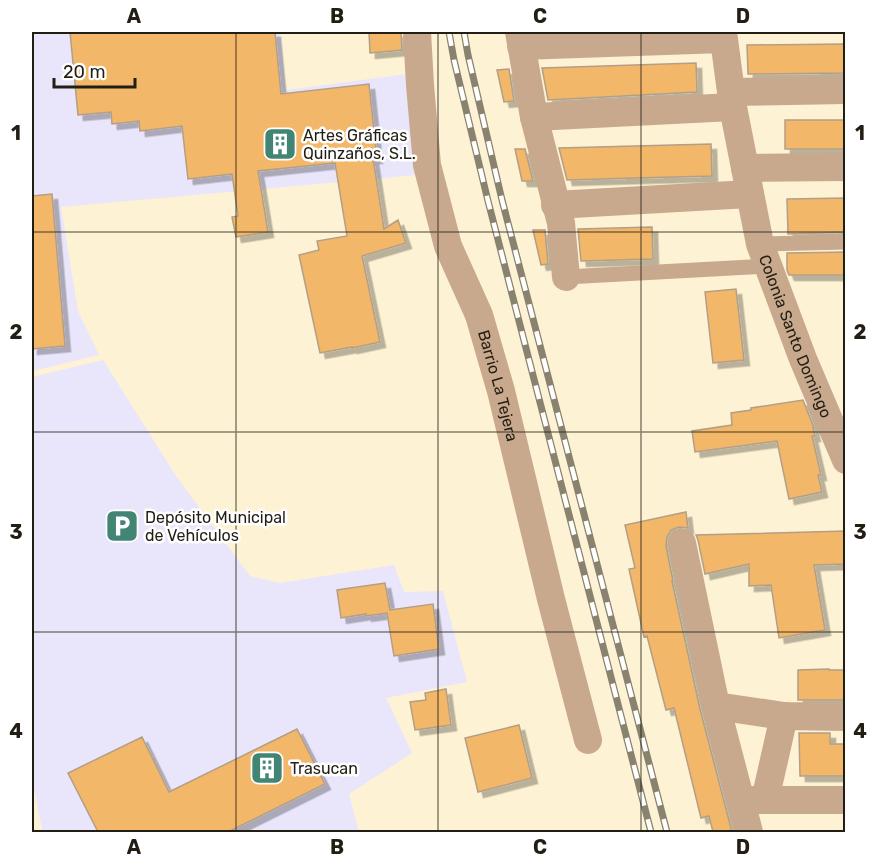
<svg xmlns="http://www.w3.org/2000/svg" width="877" height="864" font-family="Rubik,sans-serif">
<defs>
<filter id="shadow"><feDropShadow dx="5.5" dy="5.5" stdDeviation="0" flood-color="#0004"/></filter>
</defs>
<rect width="100%" height="100%" fill="#fdf2d4"/>
<path fill="#e9e5fb" d="M32 32H280L286 90 407 74 417 175 61 207 78 311 99 355 32 371Z
M103 360 176 476 250 576 280 583 394 565 404 592 443 591 467 682 386 698 412 753 349 794 359 832H44L42 829 32 780V377Z"/>
<path fill="#f2b767" stroke="#b39f87" stroke-width="1.5" filter="url(#shadow)" d="M70 32H275L281 94 369 84 377 158H373L384 229 398 220 406 243 362 256 380 342 352 348V347L320 353 299 255 319 250 317 241 347 236 335 163 258 171 268 232 236 237 232 217 238 216 232 174 188 179 182 126 140 131 139 121 112 124 111 112 78 115Z
M369 32H401L402 50 370 53Z
M846 44V73L748 74 747 45Z
M696 63 697 92 548 100 542 68Z
M509 69 514 101 504 102 497 70Z
M785 120H846V149H785Z
M711 144 712 176 636 178 567 180 559 148Z
M515 149H525L533 181H522Z
M52 194 65 346 32 349V196Z
M846 198V232L788 234 787 199Z
M652 227 653 259 581 261 578 229Z
M533 230H545L548 264 541 265Z
M846 252V275H789L787 270V253Z
M736 289 744 360 713 363 705 292Z
M803 400 814 428H813L815 436H812L821 475H818L822 492 789 499 777 441 695 452 692 431 732 425 731 413 751 410V408Z
M686 512 688 528 679 527 671 530 667 537 666 546 673 581H672L700 709 732 832H713L709 816 701 818 674 708 666 710 647 636 644 637 629 569 635 568 625 525Z
M846 531V564L814 565 825 630 779 638 771 585 749 586V564L705 574 698 540 696 535Z
M385 583 390 610 433 604 439 649 394 656 387 613 366 616V614L341 618 337 590Z
M829 669V670H846V700H798V670Z
M446 689 451 725 415 730 410 702 426 700 425 693Z
M519 725 532 778 478 792 465 738Z
M297 729 325 784 228 832H98L68 773 142 737 169 792Z
M799 733H830V744H846V776H800Z"/>
<g fill="none" stroke-linecap="round" stroke-linejoin="round">
<path stroke="#c9a98d" stroke-width="15" d="M760 244 846 242
M566 277 768 266"/>
<g stroke="#c9a98d" stroke-width="28">
<path id="s1" d="M417 32 420 85 427 165 448 246 479 315 501 391 551 599 588 740"/>
<path d="M519 32 534 117 561 223 566 277"/>
<path id="s2" d="M723 32 733 107 760 244 803 359 846 460"/>
<path d="M521 46 723 39"/>
<path d="M731 92 846 90"/>
<path d="M534 117 733 107"/>
<path d="M745 168 846 167"/>
<path d="M555 205 749 194"/>
<path d="M682 543 716 706 749 832"/>
<path d="M716 706 784 716 846 717"/>
<path d="M741 800H846"/>
<path d="M765 800 784 716"/>
</g>
<g stroke="#89826e" stroke-width="7">
<path id="rail" d="M449 32 454 60 488 201 651 832
M464 32 468 55 502 200 667 832"/>
</g>
<use href="#rail" stroke="#fff" stroke-width="4.5" stroke-dasharray="14" stroke-linecap="butt"/>
</g>
<path fill="none" stroke="#221e13" stroke-width="1.5" stroke-opacity="0.55" d="M236 32V832M438 32V832M641 32V832M32 232H846M32 432H846M32 632H846"/>
<defs>
<g id="building-square" transform="scale(1.725)"><rect x="-9" y="-9" width="18" height="18" rx="4" fill="#438575" stroke="#fff"/><path d="M-4-6H4V6H1V3H-1V6H-4ZM-2.5-4.3h1.7v1.8h-1.7ZM.8-4.3h1.7v1.8H.8ZM-2.5-1h1.7V.8h-1.7ZM.8-1h1.7V.8H.8Z" fill="#fff"/></g>
<g id="parking-square" transform="scale(1.725)"><rect x="-9" y="-9" width="18" height="18" rx="4" fill="#438575" stroke="#fff"/><path d="M-3.5-5.5H1a3.5 3.5 0 0 1 0 7H-1V5.5H-3.5ZM-1-3.4V-.6H.8a1.4 1.4 0 0 0 0-2.8Z" fill="#fff"/></g>
</defs>
<g fill-rule="evenodd">
<use href="#building-square" x="280" y="144"/>
<use href="#parking-square" x="122" y="526"/>
<use href="#building-square" x="267" y="768"/>
</g>
<g text-anchor="middle" dominant-baseline="central" stroke-width="5" stroke-linejoin="round" paint-order="stroke">
<g font-size="16" fill="#221e13" stroke="#fff" text-anchor="start">
<text x="303" y="135">Artes Gráficas<tspan x="303" dy="18">Quinzaños, S.L.</tspan></text>
<text x="145" y="517">Depósito Municipal<tspan x="145" dy="18">de Vehículos</tspan></text>
<text x="290" y="768">Trasucan</text>
</g>
<g font-size="16" fill="#221e13" stroke="#fff">
<text stroke="none"><textPath href="#s2" startOffset="314">Colonia Santo Domingo</textPath></text>
<text stroke="none"><textPath href="#s1" startOffset="366">Barrio La Tejera</textPath></text>
</g>
</g>
<rect width="877" height="864" fill="none" stroke="#ffffff" stroke-width="66"/>
<path d="M54 78v9h81v-9" fill="none" stroke="#221e13" stroke-width="3"/>
<text x="63" y="78" font-size="18" fill="#221e13" stroke="#ffffff" stroke-width="4.5" paint-order="stroke">20 m</text>
<rect x="33" y="33" width="811" height="798" fill="none" stroke="#221e13" stroke-width="2"/>
<g font-size="20" text-anchor="middle" font-weight="bold" fill="#221e13">
<text x="134" y="23">A</text>
<text x="337" y="23">B</text>
<text x="540" y="23">C</text>
<text x="743" y="23">D</text>
<text x="16" y="140">1</text>
<text x="860" y="140">1</text>
<text x="16" y="339">2</text>
<text x="860" y="339">2</text>
<text x="16" y="539">3</text>
<text x="860" y="539">3</text>
<text x="16" y="738">4</text>
<text x="860" y="738">4</text>
<text x="134" y="854">A</text>
<text x="337" y="854">B</text>
<text x="540" y="854">C</text>
<text x="743" y="854">D</text>
</g>
</svg>
